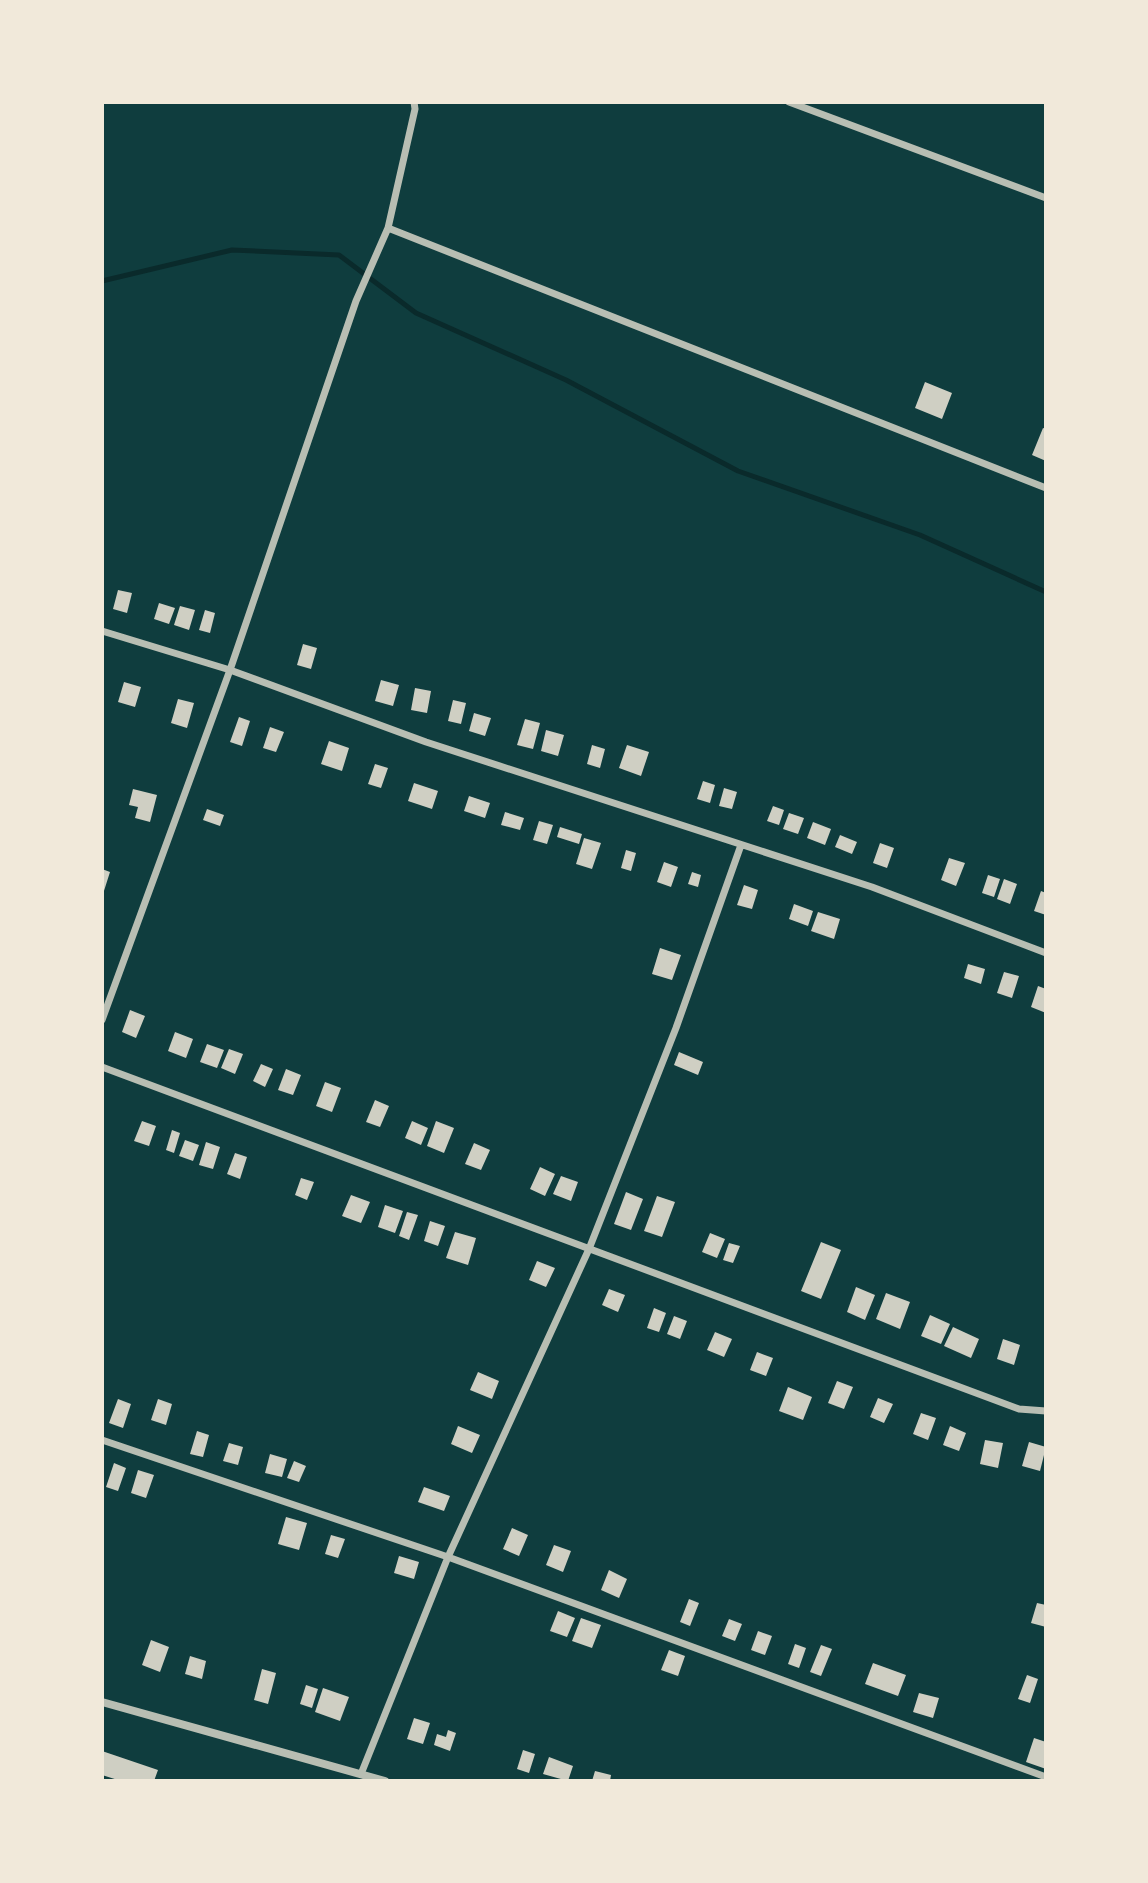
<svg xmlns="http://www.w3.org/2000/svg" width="1148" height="1883" font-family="'Noto Sans',sans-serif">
<rect width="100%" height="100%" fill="#0f3d3e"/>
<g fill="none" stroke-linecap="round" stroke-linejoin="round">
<path stroke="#0a2a2b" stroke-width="5" d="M102 281 232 250 339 255 416 313 566 380 738 471 920 535 1046 592"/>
</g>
<path fill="#cfcfc3" d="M925 382 952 393 942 419 915 408Z
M1043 428 1046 429V461L1032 455Z
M118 590 132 593 127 613 113 609Z
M159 603 175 608 169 624 154 619Z
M180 606 195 610 189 630 174 625Z
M205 610 215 613 210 633 199 630Z
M303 644 317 648 311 669 297 665Z
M381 680 399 685 393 706 375 701Z
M124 682 141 687 135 707 118 702Z
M415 688 431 691 427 713 411 710Z
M178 699 194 703 187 728 171 723Z
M453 700 466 703 461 724 448 721Z
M474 713 491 718 485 736 469 731Z
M239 717 250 721 242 746 230 742Z
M525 719 540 723 533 749 517 745Z
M270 727 284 732 276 752 263 748Z
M546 730 564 735 558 756 541 751Z
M329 741 349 748 342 771 321 764Z
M592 745 605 749 600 768 587 764Z
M627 745 649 752 641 776 619 768Z
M375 764 388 768 381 788 368 784Z
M703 781 715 785 710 803 697 799Z
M414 783 438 791 432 809 408 801Z
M724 788 737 792 732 809 719 806Z
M133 789 157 795 150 822 135 818 138 807 129 805Z
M469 796 490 803 485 818 464 811Z
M773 806 784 810 779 825 767 821Z
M207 809 224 815 220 826 203 820Z
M505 812 524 818 520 830 501 825Z
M789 813 804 818 798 834 783 829Z
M539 821 553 825 547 844 533 840Z
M813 822 831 829 825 845 807 838Z
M560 827 582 834 579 844 557 837Z
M840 835 857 842 852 854 835 847Z
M584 838 601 843 592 869 576 864Z
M880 843 894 848 887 868 873 863Z
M626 850 636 853 631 871 621 868Z
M949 858 965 863 956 886 941 880Z
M664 862 678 867 671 887 657 882Z
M102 869 110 872 103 894H102Z
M692 872 701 875 698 887 688 884Z
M988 875 1000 879 994 897 982 893Z
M1004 879 1017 884 1010 904 997 899Z
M744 885 758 890 752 909 737 905Z
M1041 891 1046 893V915L1034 911Z
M794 904 813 911 808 926 789 919Z
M818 912 840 919 834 939 811 931Z
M660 948 681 955 672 980 652 974Z
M968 964 985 969 981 984 964 978Z
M1004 972 1019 976 1012 998 997 993Z
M1038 986 1046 989V1013L1031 1007Z
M130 1010 145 1016 136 1038 122 1032Z
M175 1032 193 1039 186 1058 168 1051Z
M207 1044 224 1050 217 1068 200 1062Z
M229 1049 243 1054 235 1074 221 1068Z
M679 1052 703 1062 698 1075 674 1065Z
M261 1064 273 1069 265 1087 253 1081Z
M286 1069 301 1075 293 1095 278 1090Z
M325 1082 341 1088 332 1112 316 1106Z
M375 1100 389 1106 380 1127 366 1122Z
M142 1121 156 1126 149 1146 134 1141Z
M412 1121 428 1128 421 1145 405 1138Z
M436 1121 454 1128 444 1153 427 1146Z
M172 1130 180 1133 174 1153 166 1150Z
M185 1140 199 1145 193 1161 179 1156Z
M206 1142 220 1147 213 1169 199 1165Z
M474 1143 490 1150 481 1170 465 1164Z
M235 1153 247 1157 240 1179 227 1174Z
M540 1167 555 1174 545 1196 530 1189Z
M561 1176 578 1182 571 1201 553 1194Z
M301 1178 314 1182 307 1200 295 1195Z
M626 1192 643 1199 631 1230 614 1224Z
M351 1195 370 1202 361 1223 342 1216Z
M657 1196 675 1202 662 1237 644 1231Z
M385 1205 403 1211 395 1233 378 1227Z
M407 1212 418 1215 409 1240 399 1236Z
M430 1221 445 1226 438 1246 424 1241Z
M455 1232 476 1238 468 1265 446 1258Z
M710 1233 725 1239 717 1258 702 1252Z
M821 1242 841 1250 821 1299 801 1291Z
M729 1243 740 1246 733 1263 723 1260Z
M537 1261 555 1268 546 1287 529 1280Z
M856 1287 875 1295 865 1320 847 1312Z
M609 1289 625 1295 618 1312 602 1305Z
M886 1293 910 1302 900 1329 876 1319Z
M654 1308 666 1313 659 1332 647 1328Z
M930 1315 950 1324 941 1344 921 1336Z
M674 1316 687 1321 680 1339 667 1334Z
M953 1327 979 1339 971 1358 944 1346Z
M715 1332 732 1339 724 1357 707 1350Z
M1003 1339 1020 1345 1014 1365 997 1359Z
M757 1352 773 1358 766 1376 750 1370Z
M478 1372 499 1381 492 1399 470 1390Z
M837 1381 853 1387 844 1409 828 1403Z
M788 1387 812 1397 803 1420 779 1411Z
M878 1398 893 1404 884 1423 870 1417Z
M118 1399 131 1404 123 1428 109 1423Z
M158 1399 172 1404 166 1425 151 1420Z
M921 1413 936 1418 928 1440 913 1434Z
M458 1426 480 1435 472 1453 451 1444Z
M950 1426 966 1433 959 1451 943 1445Z
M197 1431 209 1435 203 1457 190 1454Z
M985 1440 1003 1443 998 1468 980 1464Z
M1029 1442 1046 1447 1040 1471 1022 1466Z
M229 1443 243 1447 238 1465 223 1461Z
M270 1454 287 1459 282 1477 265 1473Z
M294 1461 306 1466 299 1482 287 1478Z
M114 1463 126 1468 118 1491 106 1487Z
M138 1470 154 1475 146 1498 131 1493Z
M424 1487 450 1496 444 1511 418 1502Z
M286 1517 307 1523 299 1550 278 1544Z
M512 1528 528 1535 519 1556 503 1549Z
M331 1535 345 1539 338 1558 325 1554Z
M554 1545 571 1551 563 1572 546 1565Z
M399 1556 419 1562 414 1579 394 1573Z
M609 1570 627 1579 619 1598 601 1590Z
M689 1599 699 1603 690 1626 680 1622Z
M1037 1603 1046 1605V1627L1031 1623Z
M558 1611 575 1618 567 1637 550 1631Z
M581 1618 601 1625 592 1648 572 1641Z
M729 1619 742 1624 735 1641 722 1636Z
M758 1631 772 1636 765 1655 751 1650Z
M151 1640 169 1647 160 1672 142 1665Z
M795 1644 806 1648 799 1668 788 1664Z
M821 1645 832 1649 821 1676 810 1672Z
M669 1650 685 1656 678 1676 661 1670Z
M190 1656 206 1661 202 1679 185 1674Z
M873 1663 906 1675 898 1696 865 1684Z
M262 1669 276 1673 268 1704 254 1700Z
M1027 1675 1038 1679 1030 1703 1018 1699Z
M306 1685 318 1689 312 1708 300 1704Z
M323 1688 349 1697 340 1721 315 1712Z
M919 1693 939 1698 933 1718 913 1712Z
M414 1718 430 1723 423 1744 407 1739Z
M448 1730 456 1733 450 1751 434 1745 437 1734 446 1737Z
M1034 1738 1046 1742V1769L1026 1762Z
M523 1750 535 1754 529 1773 517 1769Z
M102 1751 158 1770 154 1781H121L102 1775Z
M549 1757 573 1766 568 1781 543 1774Z
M595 1771 611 1775 610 1781H592Z"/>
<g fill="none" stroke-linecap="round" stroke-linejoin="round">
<path stroke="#b8beb3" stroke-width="7" d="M789 102 1046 198
M388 228 1046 488
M102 631 230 670 426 742 872 887 1046 953
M102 1020 230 670 356 301 388 228 415 109 414 102
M102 1067 1019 1409 1046 1411
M102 1440 448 1557 1046 1777
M361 1774 448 1557 589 1249 676 1028 741 845"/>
<path stroke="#b8beb3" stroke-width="8" d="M102 1702 385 1781"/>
</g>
<rect width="1148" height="1883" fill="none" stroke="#f1e9da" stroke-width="208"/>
</svg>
